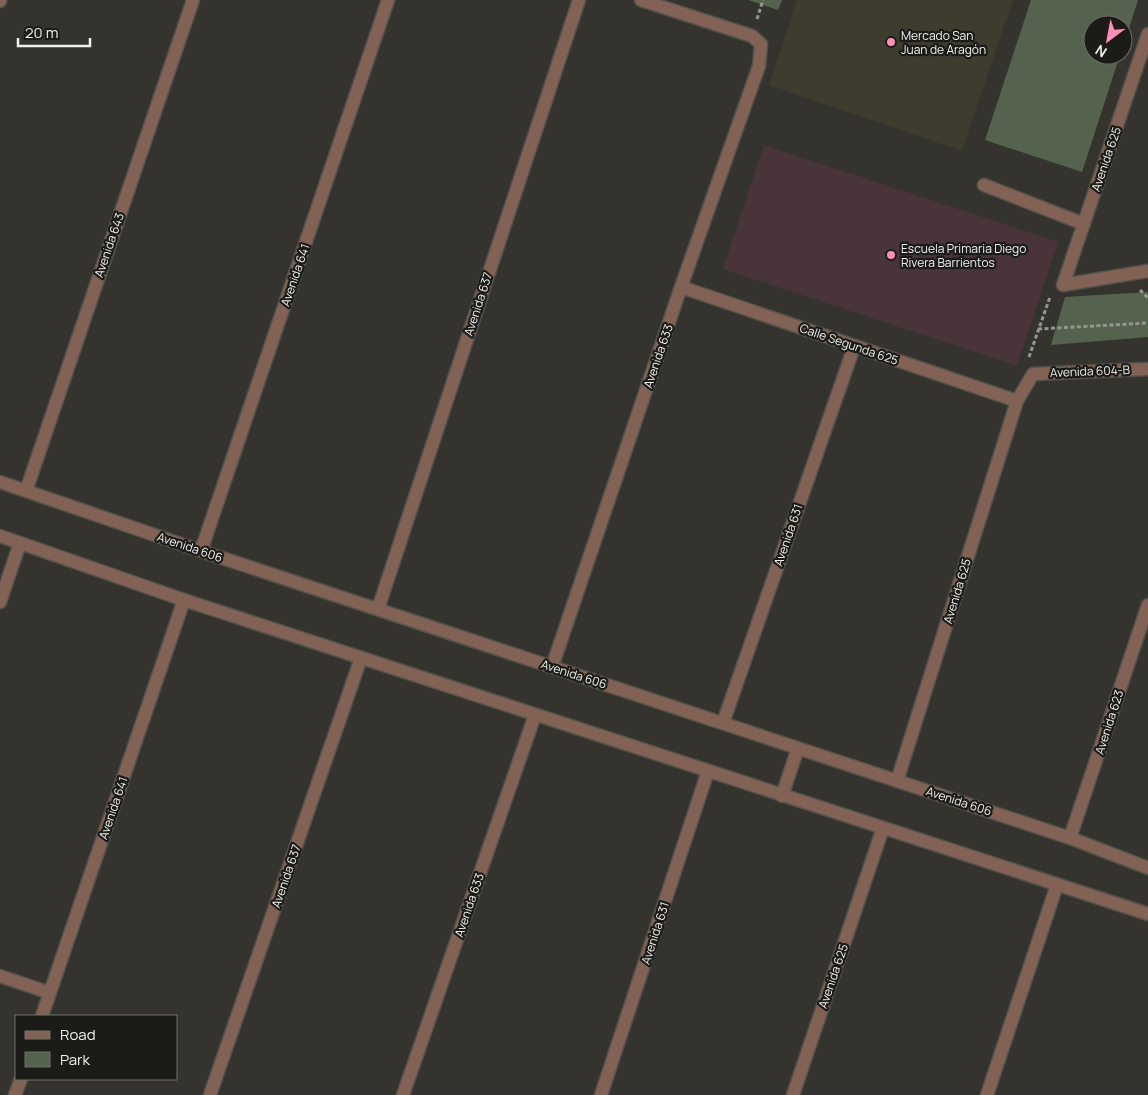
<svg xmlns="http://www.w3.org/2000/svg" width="1148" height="1095" font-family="Manrope,sans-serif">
<rect width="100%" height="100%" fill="#34332d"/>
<path fill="#3e3b2f" d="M797 0H1013L962 151 769 85Z"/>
<path fill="#493439" d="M764 145 1058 242 1017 366 723 269Z"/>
<path fill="#55624d" d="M748 0H782L778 10Z
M1031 0H1138L1123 47V25H1093V55H1120L1082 172 985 140Z
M1148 292V337L1051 345 1065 297Z"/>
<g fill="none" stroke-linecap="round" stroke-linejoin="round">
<g stroke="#52514c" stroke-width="15">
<path id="minor" d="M0 1V0
M1148 34 1063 285 1148 271
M984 185 1084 224
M681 287 1017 401
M0 482 201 551 1070 838 1148 868
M26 491 193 0
M0 536 184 600 1148 914
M201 551 388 0
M0 602 20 543
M378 609 579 0
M552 667 681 287 759 66 761 44 752 36 641 0
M723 723 854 347
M897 781 1017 401 1033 374 1148 369
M782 796 798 748
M1070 838 1148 605
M0 976 50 993
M42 1016 184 600
M15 1095 21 1079
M210 1095 361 658
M403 1095 535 715
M601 1095 708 771
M793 1095 883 828
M987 1095 1057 885"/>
</g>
<path stroke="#979691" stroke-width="3" stroke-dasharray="4 2.5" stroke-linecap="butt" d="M757 19 763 0
M1140 290 1148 298
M1038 329 1148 323
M1029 357 1050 297"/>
<use href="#minor" stroke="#836256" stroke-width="12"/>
</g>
<g fill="#ff8eb9" stroke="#1b1b18" stroke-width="2">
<circle cx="891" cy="42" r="5"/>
<circle cx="891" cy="255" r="5"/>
</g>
<g text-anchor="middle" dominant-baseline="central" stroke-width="4.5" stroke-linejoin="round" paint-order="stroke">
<g font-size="12" fill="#f1f0ec" stroke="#1b1b18" text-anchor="start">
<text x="901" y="35">Mercado San<tspan x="901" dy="14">Juan de Aragón</tspan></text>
<text x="901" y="248">Escuela Primaria Diego<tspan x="901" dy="14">Rivera Barrientos</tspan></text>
</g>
<g font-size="12" fill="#f1f0ec" stroke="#1b1b18">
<text transform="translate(1106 159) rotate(-71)">Avenida 625</text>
<text transform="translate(109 245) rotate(-71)">Avenida 643</text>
<text transform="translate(295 275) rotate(-71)">Avenida 641</text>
<text transform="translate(478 304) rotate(-72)">Avenida 637</text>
<text transform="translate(849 344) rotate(19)">Calle Segunda 625</text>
<text transform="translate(658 356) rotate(-71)">Avenida 633</text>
<text transform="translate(1090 371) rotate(-2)">Avenida 604-B</text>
<text transform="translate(788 535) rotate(-71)">Avenida 631</text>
<text transform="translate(190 547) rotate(19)">Avenida 606</text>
<text transform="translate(957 591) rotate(-73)">Avenida 625</text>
<text transform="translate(574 674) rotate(18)">Avenida 606</text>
<text transform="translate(1109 722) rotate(-72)">Avenida 623</text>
<text transform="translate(959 801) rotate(18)">Avenida 606</text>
<text transform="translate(113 808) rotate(-71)">Avenida 641</text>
<text transform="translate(286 876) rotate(-71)">Avenida 637</text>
<text transform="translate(469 905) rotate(-71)">Avenida 633</text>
<text transform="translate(655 933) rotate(-72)">Avenida 631</text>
<text transform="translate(833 976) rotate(-71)">Avenida 625</text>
</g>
</g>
<rect x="15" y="1015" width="162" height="65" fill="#1b1b18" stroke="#71706d"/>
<rect x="25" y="1031" width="25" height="8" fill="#836256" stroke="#71706d"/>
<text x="60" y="1040" font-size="15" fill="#f1f0ec">Road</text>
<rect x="25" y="1052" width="25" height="15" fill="#55624d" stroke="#71706d"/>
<text x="60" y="1065" font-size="15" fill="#f1f0ec">Park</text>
<g transform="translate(1108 40) rotate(212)"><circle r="24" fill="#1b1b18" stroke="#71706d"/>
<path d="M0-4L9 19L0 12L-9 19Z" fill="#ff8eb9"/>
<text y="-8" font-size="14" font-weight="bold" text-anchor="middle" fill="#f1f0ec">N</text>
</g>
<path d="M18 38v8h72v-8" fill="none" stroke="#f1f0ec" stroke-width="2.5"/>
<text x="25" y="38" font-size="15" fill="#f1f0ec" stroke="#1b1b18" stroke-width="4" paint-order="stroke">20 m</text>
</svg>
